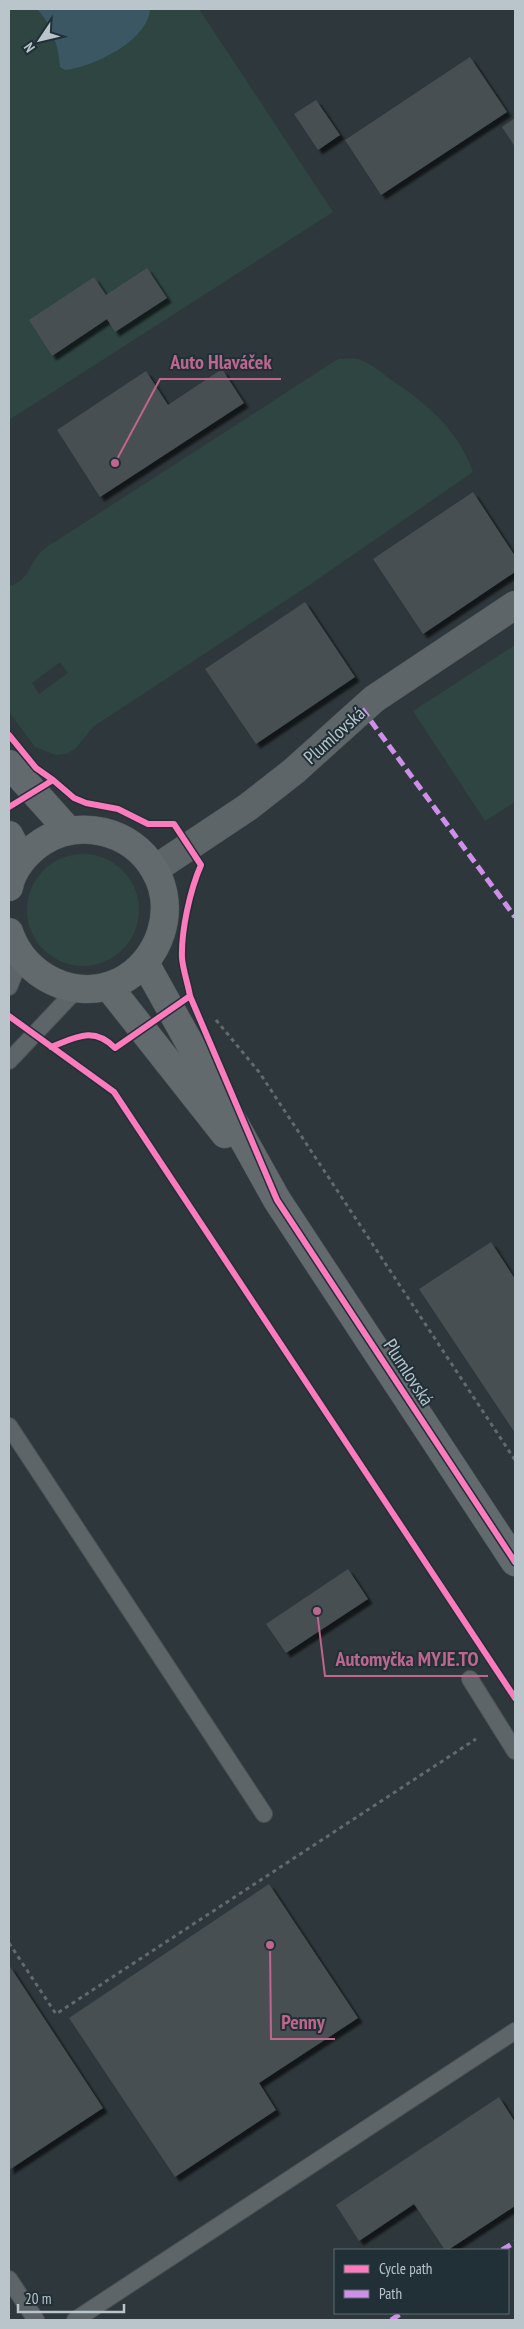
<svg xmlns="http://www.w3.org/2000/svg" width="524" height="2329" font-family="'PT Sans Narrow',sans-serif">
<defs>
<filter id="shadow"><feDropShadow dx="4.5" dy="4.5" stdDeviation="1" flood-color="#0009"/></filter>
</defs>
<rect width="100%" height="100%" fill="#2e373b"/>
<path fill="#2e4541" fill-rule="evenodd" d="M9 9H199L333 212 9 420Z
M338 359C344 359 351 358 357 359 368 361 381 372 390 379 426 403 458 429 473 472L308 586 108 717 93 727 75 749 66 754 56 755 35 747 9 712V586C26 582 29 568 38 555 42 550 48 546 53 543ZM60 662 68 673 39 694 32 683Z
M515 645V802L485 821 413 711Z
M27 910a56 56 0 1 1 112 0a56 56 0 1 1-112 0Z"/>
<path fill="#3c5764" d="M37 9H150C148 41 93 67 65 70L60 67C59 47 51 23 37 9Z"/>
<path fill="#474f52" filter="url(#shadow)" d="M470 57 507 112 381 195 345 140Z
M316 100 340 135 318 150 294 114Z
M515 118V147L502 127Z
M147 268 167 298 115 332 107 319 52 356 29 320 94 277 106 295Z
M222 369 244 403 100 497 57 430 146 371 168 405Z
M473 492 515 556V572L423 634 373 559Z
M305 602 355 677 256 744 205 669Z
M491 1242 515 1279V1433L419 1289Z
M348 1569 368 1599 286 1653 266 1624Z
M269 1884 358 2018 259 2083 276 2110 175 2177 69 2018Z
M9 1965 103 2108 9 2170Z
M499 2097 515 2122V2206L448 2250H445L414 2204 359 2241 336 2205Z"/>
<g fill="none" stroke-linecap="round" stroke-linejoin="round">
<g stroke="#4c5356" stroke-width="18">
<path id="lane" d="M9 987 21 957
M9 1061 77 989
M9 1426 264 1814
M470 1679 515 1751
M9 2279 36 2320
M75 2320 515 2031"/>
</g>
<g stroke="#4c5356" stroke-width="29">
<path id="street" d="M155 869 248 807 294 771 374 699 515 605"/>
</g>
<g stroke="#4c5356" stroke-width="29">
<path id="secondary" d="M9 764 69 831
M9 835 22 860
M9 887C12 869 27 852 42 842 79 818 131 830 154 869 178 909 160 962 119 982 75 1002 24 977 9 932
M145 963 277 1200 515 1562
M108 986 225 1134"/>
</g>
<path stroke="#626a6c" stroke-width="3" stroke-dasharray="4 4" stroke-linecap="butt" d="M216 1020 259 1072 515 1460
M9 1943 56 2014 476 1739"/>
<use href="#lane" stroke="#5e6569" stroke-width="16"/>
<use href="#street" stroke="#5e6569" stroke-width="28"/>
<use href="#secondary" stroke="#626a6e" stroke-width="28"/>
<path stroke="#ce8fe9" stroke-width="5" stroke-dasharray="10 5" stroke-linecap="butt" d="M362 709 515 917
M502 2250 515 2242
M391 2320 402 2313"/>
<g stroke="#213037" stroke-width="9">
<path id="cycleway" d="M9 735 36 768 53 780
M9 807 53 780 74 798 86 803 118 809 148 824H174L201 865C190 890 181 931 182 958 183 970 188 984 190 996L115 1048C94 1026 76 1037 51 1047
M190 996 277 1200 515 1562
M9 1016 114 1092 515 1698"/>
</g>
<use href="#cycleway" stroke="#fd7abc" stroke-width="6"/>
</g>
<g text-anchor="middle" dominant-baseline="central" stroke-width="4" stroke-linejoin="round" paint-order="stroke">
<g font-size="19" fill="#b9c5cb" stroke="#213037">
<text transform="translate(334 735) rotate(-42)">Plumlovská</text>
<text transform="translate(409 1372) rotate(57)">Plumlovská</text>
</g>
</g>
<path fill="none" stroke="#be668d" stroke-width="2" d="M115 463L160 379H281M317 1611L325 1676H488M270 1945L271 2039H335"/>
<g fill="#be668d" stroke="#213037" stroke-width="2">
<circle cx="115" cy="463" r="5"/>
<circle cx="317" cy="1611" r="5"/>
<circle cx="270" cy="1945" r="5"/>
</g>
<g font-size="20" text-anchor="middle" font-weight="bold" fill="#be668d" stroke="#213037" stroke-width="4" stroke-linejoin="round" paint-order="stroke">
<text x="221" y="369">Auto Hlaváček</text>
<text x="407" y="1666">Automyčka MYJE.TO</text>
<text x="303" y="2029">Penny</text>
</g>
<rect width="524" height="2329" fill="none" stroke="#b9c5cb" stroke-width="20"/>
<rect x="334" y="2249" width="175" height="65" fill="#213037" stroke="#5e6c72"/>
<rect x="344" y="2265" width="25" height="8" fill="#fd7abc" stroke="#5e6c72"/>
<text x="379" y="2274" font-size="15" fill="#b9c5cb">Cycle path</text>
<rect x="344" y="2290" width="25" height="8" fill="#ce8fe9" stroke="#5e6c72"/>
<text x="379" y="2299" font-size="15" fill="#b9c5cb">Path</text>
<g transform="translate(40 40) rotate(235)" stroke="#213037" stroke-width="4" paint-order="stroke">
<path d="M0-4L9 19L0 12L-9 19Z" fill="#b9c5cb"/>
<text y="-8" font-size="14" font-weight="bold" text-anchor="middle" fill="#b9c5cb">N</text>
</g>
<path d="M18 2304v8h106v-8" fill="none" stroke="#b9c5cb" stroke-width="2.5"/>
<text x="25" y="2304" font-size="15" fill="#b9c5cb" stroke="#213037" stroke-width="4" paint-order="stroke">20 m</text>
</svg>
